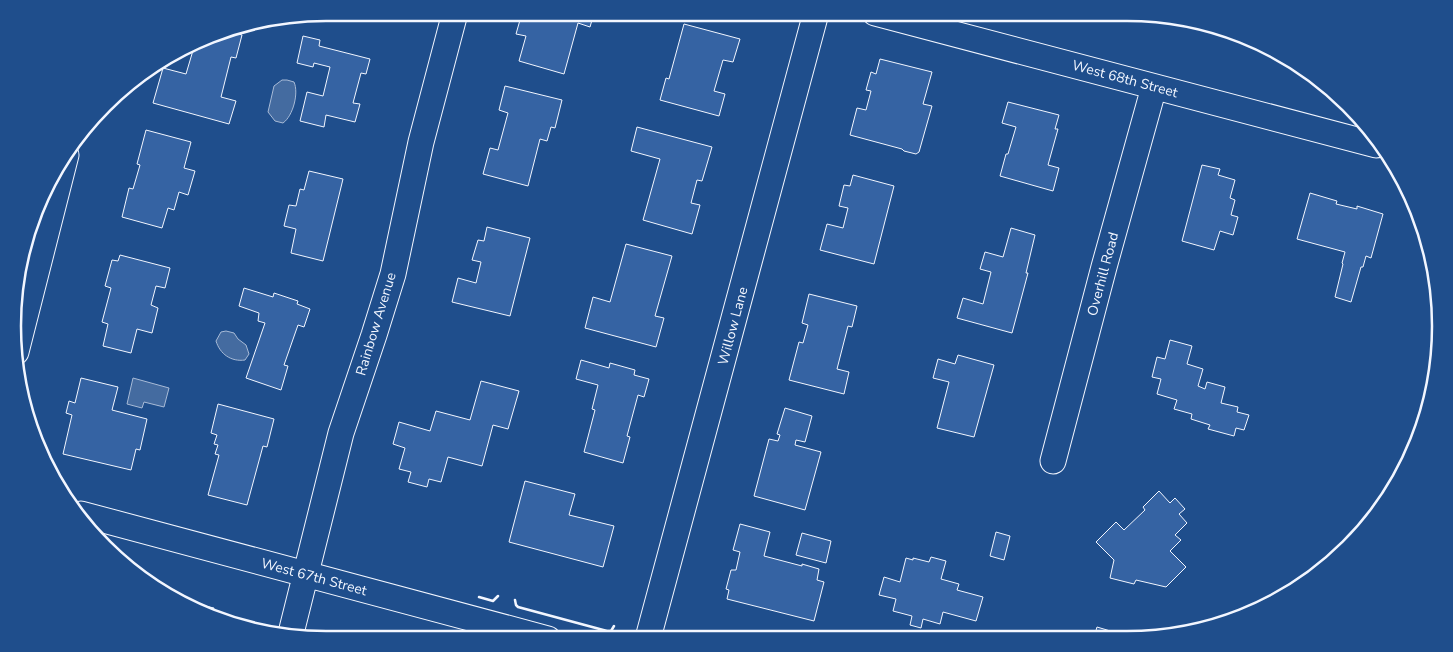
<svg xmlns="http://www.w3.org/2000/svg" width="1453" height="652" font-family="'Nunito Sans',sans-serif">
<rect width="100%" height="100%" fill="#1f4e8c"/>
<path fill="#446ba0" stroke="#a8bbd7" d="M282 80H287L294 82C299 93 293 116 283 123L275 121 268 112 274 86Z
M226 331 234 333 238 339 246 345 249 354 245 360C231 362 220 354 216 341L221 332Z
M133 378 169 388 164 407 144 402 142 408 127 404Z"/>
<path fill="#3563a3" stroke="#f2f6ff" d="M345 13H368L347 18Z
M522 13H594L590 27 578 23 564 74 519 61 526 36 516 34Z
M684 24 740 39 733 62 723 60 714 91 725 94 719 116 660 100 666 78 669 79Z
M230 28 229 31 242 35 236 58 231 57 221 97 236 101 229 124 153 103 163 68 186 74 194 47 225 29Z
M303 36 320 40 319 46 370 59 366 74 361 73 353 103 360 104 355 122 326 115 324 127 300 121 307 92 323 96 330 67 314 63 313 67 297 63Z
M880 59 932 72 923 104 932 106 919 152 916 154 904 151 902 149 850 135 857 108 866 110 871 91 866 90 871 72 876 74Z
M505 86 562 100 555 128 551 127 547 141 540 139 528 186 483 174 490 148 498 150 508 113 499 110Z
M1008 102 1059 115 1055 129H1058L1048 165 1059 168 1053 191 1000 176 1006 154H1008L1016 127 1002 123Z
M637 127 712 147 702 181 697 180 691 203 700 205 692 234 643 220 660 159 631 151Z
M146 130 191 142 184 168 195 171 188 195 179 192 174 210 168 208 162 228 122 217 129 188 133 189 140 165 137 164Z
M1202 165 1220 169 1218 175 1235 180 1230 198 1235 200 1231 215 1238 217 1233 235 1220 231 1214 250 1182 241Z
M309 171 343 179 323 261 291 253 296 229 284 226 289 205 296 206 300 189 304 190Z
M853 175 894 186 874 264 820 250 827 224 843 228 848 208 839 206 844 185 850 186Z
M1310 193 1337 201 1336 204 1357 209V206L1383 214 1371 258 1366 256 1363 267H1361L1351 302 1335 297 1343 264 1342 263 1345 252 1297 239Z
M487 227 530 238 510 316 452 302 458 278 476 283 481 262 472 260 478 240 484 241Z
M1011 228 1035 235 1026 273H1028L1012 333 957 318 963 298 983 304 991 272 980 269 985 252 1003 257Z
M626 244 672 256 655 316 664 318 656 347 585 328 593 297 610 302Z
M120 255 170 268 165 288 156 286 151 305 158 308 152 333 137 329 131 353 103 346 108 324 102 322 111 288 105 286 112 260 118 261Z
M244 288 273 297 274 293 298 301 297 304 310 309 304 327 298 325 284 365 288 366 281 390 246 378 265 323 258 321 259 313 239 306Z
M809 294 857 306 852 327 848 326 837 369 849 372 844 394 789 380 799 342 803 343 808 325 802 323Z
M1170 340 1192 346 1187 364 1203 369 1198 386 1205 389 1207 382 1225 387 1221 403 1238 407 1237 412 1249 415 1244 430 1236 428 1234 436 1208 429 1210 425 1191 419 1192 414 1174 409 1177 400 1157 394 1161 379 1152 377 1157 357 1165 359Z
M958 355 994 365 974 437 937 428 949 382 933 378 938 359 955 364Z
M581 360 609 368 610 363 635 370 634 375 649 379 644 397 638 395 627 436 630 437 623 463 584 452 595 410 592 409 598 385 576 379Z
M81 378 118 387 112 410 147 419 140 450 136 449 131 470 63 454 72 415 66 413 69 401 75 403Z
M481 381 519 391 508 429 493 425 482 466 448 457 441 482 429 479 427 487 408 482 411 472 399 469 405 448 393 444 399 422 430 431 436 411 470 420Z
M218 404 274 419 267 447 263 446 247 505 208 495 219 455 215 454 218 445 214 444 217 435 211 433Z
M785 408 812 416 805 442 796 440 795 445 821 452 805 510 754 496 769 439 778 441 780 435 777 434Z
M525 481 575 494 569 515 614 526 603 567 509 542Z
M1159 491 1170 503 1175 498 1185 509 1179 514 1187 523 1175 535 1181 540 1170 551 1186 567 1166 587 1136 580 1134 584 1110 578 1114 560 1096 542 1116 522 1124 530 1145 510 1143 507Z
M740 524 770 532 764 556 802 566V564L819 569 817 580 824 582 814 621 727 599 729 590 726 589 731 570H736L740 552 733 550Z
M996 532 1010 536 1004 560 990 556Z
M802 533 831 541 826 563 796 555Z
M931 557 946 561 941 579 959 584 957 590 983 597 976 621 943 612 940 624 923 619 921 628 910 625 912 616 893 611 896 599 879 595 884 577 900 582 906 558 913 560V558L929 562Z
M196 604 214 608 211 617 206 616 195 609Z
M1097 627 1117 633 1116 637H1094Z
M1052 632 1071 637H1051Z"/>
<g fill="none" stroke-linecap="round" stroke-linejoin="round">
<g stroke="#f2f6ff" stroke-width="27">
<path id="minor" d="M875 13 1376 145
M16 352 66 155
M1053 461 1104 267 1154 87
M81 514 548 639
M291 633 341 433 374 335 393 274 421 142 455 13
M648 638 816 13"/>
</g>
<use href="#minor" stroke="#1f4e8c" stroke-width="25"/>
<path stroke="#f2f6ff" stroke-width="2.5" d="M479 597 493 601 498 596
M515 600 516 605 518 607 607 631H611L614 626"/>
</g>
<g text-anchor="middle" dominant-baseline="central" stroke-width="4" stroke-linejoin="round" paint-order="stroke">
<g font-size="14" fill="#f2f6ff" stroke="#1f4e8c">
<text transform="translate(1125 79) rotate(15)">West 68th Street</text>
<text transform="translate(1103 274) rotate(-75)">Overhill Road</text>
<text transform="translate(376 324) rotate(-73)">Rainbow Avenue</text>
<text transform="translate(733 326) rotate(-75)">Willow Lane</text>
<text transform="translate(314 577) rotate(15)">West 67th Street</text>
</g>
</g>
<path d="M0 0H1453V652H0ZM326 21H1127A305 305 0 0 1 1432 326V326A305 305 0 0 1 1127 631H326A305 305 0 0 1 21 326V326A305 305 0 0 1 326 21Z" fill="#1f4e8c" fill-rule="evenodd"/>
<path fill="none" stroke="#f2f6ff" stroke-width="2.5" d="M326 21H1127A305 305 0 0 1 1432 326V326A305 305 0 0 1 1127 631H326A305 305 0 0 1 21 326V326A305 305 0 0 1 326 21Z"/>
</svg>
